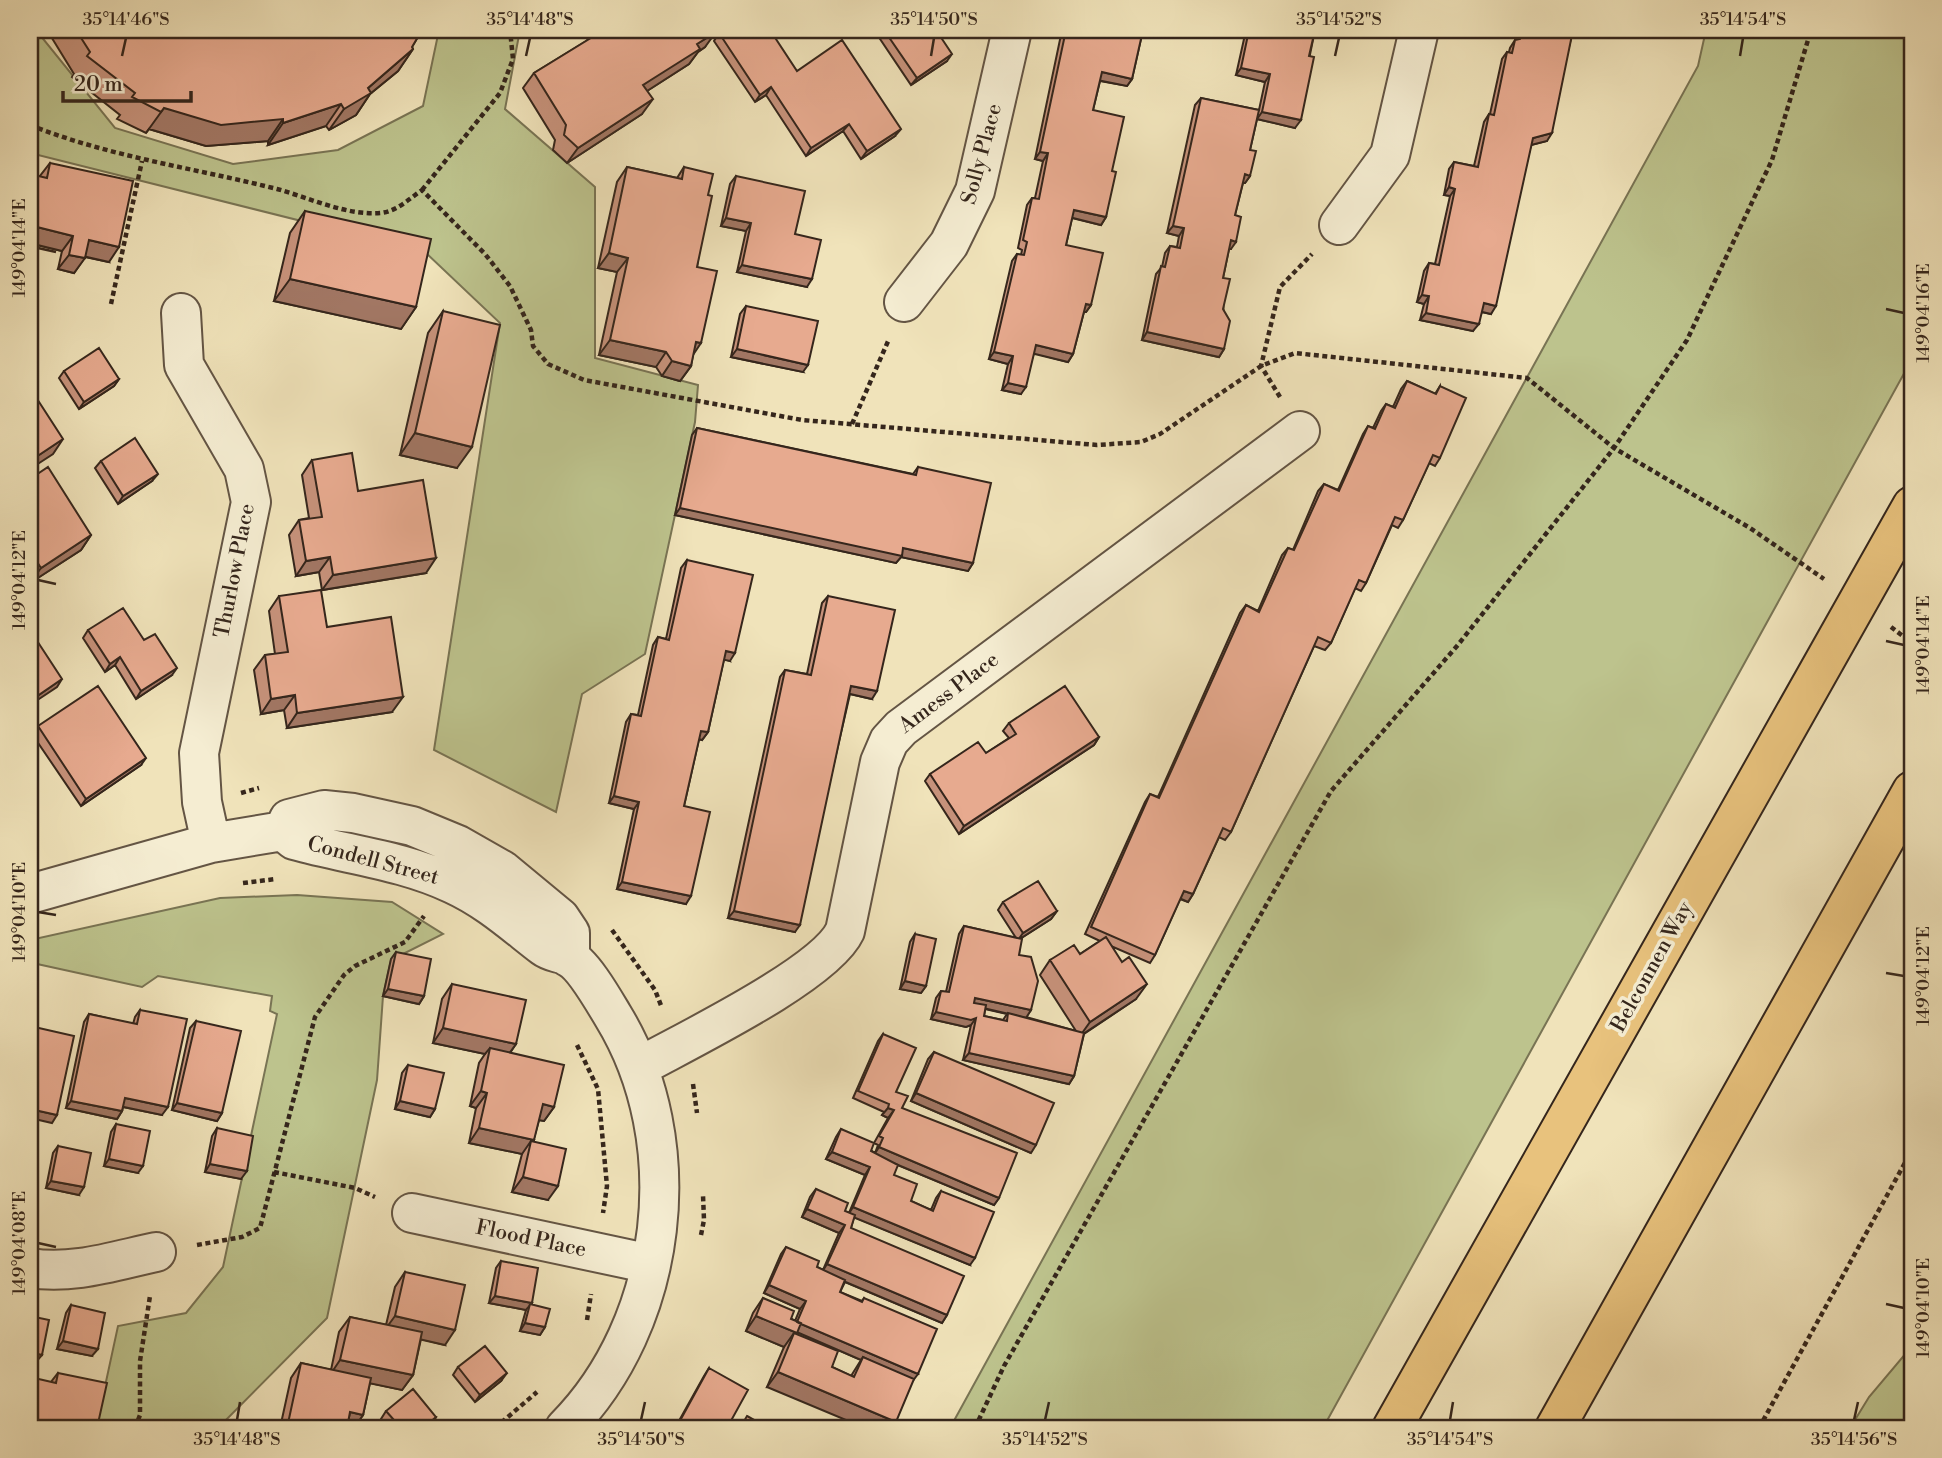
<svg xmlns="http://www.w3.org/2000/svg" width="1942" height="1458" font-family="'Libre Bodoni',serif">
<rect width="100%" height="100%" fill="#f0e3ba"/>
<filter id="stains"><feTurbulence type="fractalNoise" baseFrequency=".00286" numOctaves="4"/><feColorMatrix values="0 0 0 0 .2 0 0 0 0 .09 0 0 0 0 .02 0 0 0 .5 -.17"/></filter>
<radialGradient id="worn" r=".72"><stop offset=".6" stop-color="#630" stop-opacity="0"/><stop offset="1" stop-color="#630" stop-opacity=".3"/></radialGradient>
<path fill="#bdc38d" stroke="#797454" stroke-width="2" d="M30 30H36L115 128 233 164 338 150 423 106 439 30H520L505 109 595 187V358L698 385 695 422 645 654 582 694 556 812 434 750 500 323 425 252 30 153Z
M1706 30H1912V359L1323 1428H950L1698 66Z
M297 895 392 902 443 934 391 960 383 996 377 1080 327 1318 218 1428H96L118 1326 186 1313 223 1267 277 1014 270 1011 272 996 158 976 142 987 37 964 34 979 30 978V940L220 898Z
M1912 1346V1428H1850L1869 1397Z"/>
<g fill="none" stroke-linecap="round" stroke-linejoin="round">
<g stroke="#645544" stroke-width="42">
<path id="minor" d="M1339 225 1390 155 1419 30
M904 302 949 244 975 191 1012 30
M181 313 184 365 244 469 251 502 199 753 202 802 211 843
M283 831 289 819 324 810 353 813 412 826 458 845 502 870 560 918 570 933V957
M30 894 211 843 283 831 294 840C348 855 402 860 453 884 488 900 514 924 544 947 552 953 561 952 568 957 583 964 604 1001 613 1016 690 1142 669 1323 565 1428
M639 1067C686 1041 825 974 845 931L880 762 889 741 901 728 1300 431
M412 1213 651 1264
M30 1268C72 1275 114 1261 156 1252"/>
</g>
<g stroke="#35261c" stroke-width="42">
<path id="major" d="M1392 1428 1912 506
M1555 1428 1912 791"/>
</g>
<path stroke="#35261c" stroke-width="4.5" stroke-dasharray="5 3.5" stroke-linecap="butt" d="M30 125C110 157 194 168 277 189 310 198 347 216 381 213 397 211 409 199 422 190L485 254 510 286 531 330 533 346 548 364 584 380 802 420 1097 445 1141 442 1160 434 1261 366 1295 353 1527 378 1614 448 1750 528 1824 579
M422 190 500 93 513 59 510 30
M111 304 142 161
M1280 397 1261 366 1280 287 1312 254
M852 424 889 339
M1891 627 1912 643
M241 793 259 788
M243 883 276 879
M612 930 655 990 662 1008
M577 1045 598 1089 607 1186 603 1213
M693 1084 697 1113
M274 1172 355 1188 375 1197
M701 1235 704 1220 703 1195
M197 1245 242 1237 260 1228 315 1017 344 975 355 966 405 942 424 916
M587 1320 591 1294
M135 1428 140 1415V1361L150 1296
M495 1428 537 1392
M975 1428 1004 1366 1331 791 1457 646 1614 448 1687 340 1772 160 1811 30
M1759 1428 1912 1150"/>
<use href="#minor" stroke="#f5edd2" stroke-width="38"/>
<use href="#major" stroke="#e8c27d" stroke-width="38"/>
</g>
<path fill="#c7927b" stroke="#35261c" stroke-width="2" fill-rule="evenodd" d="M47 30H422L412 47 413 49 398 71 370 94 356 115 329 130 326 126 268 145V141L206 146 149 129 146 133 117 119 120 115 72 77 74 74Z
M581 30H714L705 47 698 52 689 64 647 91 642 114 567 163 553 150 555 140 523 88 534 73 588 40Z
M874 30H936L947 61 911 85Z
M1062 30H1143L1132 79 1127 86 1100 81 1093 110 1112 171 1106 217 1101 225 1072 218 1066 245 1091 305 1086 312H1084L1073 354 1068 362 1034 353 1021 394 1002 390 1008 364 989 359 1012 261 1017 254 1021 255 1022 250 1018 248 1027 205 1032 198H1035L1043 161 1035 159Z
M1246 30H1315L1295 128 1257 119 1250 150V176L1245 183H1243L1235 215 1231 249H1229L1223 278 1224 349 1219 357 1142 340 1156 274 1162 267 1165 253 1170 246 1177 247 1179 236 1167 233 1195 105 1201 98 1259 110 1265 82 1236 75Z
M1519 30H1573L1547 141 1531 145 1491 314 1482 312 1473 331 1420 320 1424 304 1417 302 1424 271 1429 263 1435 264 1450 196 1444 195 1449 169 1454 162 1474 166 1484 122 1489 114H1490L1502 59 1507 52H1509L1510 48 1515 40H1516Z
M719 33 797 71 895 136 861 159 843 131 806 156 766 95 755 102 714 41Z
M50 163 109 262 85 257 74 273 58 269 62 251 33 244 40 176Z
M627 167 677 178 684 167 708 195 697 267 693 355 691 366 680 381 662 376 656 367 599 355 617 272 598 268 617 182Z
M736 176 795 234 807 287 737 272 746 231 721 226 730 184Z
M305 211 416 307 401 329 274 301 290 233Z
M746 306 803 372 731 357 740 314Z
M443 311 457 468 400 455 428 333Z
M64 371 119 379 114 386 79 409 59 378Z
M1407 381 1435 394 1440 386V458L1435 466 1429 463 1403 520 1398 528 1392 525 1366 583 1361 591 1355 588 1331 643 1325 650 1314 646 1231 832 1225 840 1219 837 1193 894 1188 902 1180 899 1155 955 1150 963 1111 946 1136 999 1084 1034 1074 1076 1069 1084 963 1060 971 1025 966 1027 931 1019 936 998 941 991 946 992 959 934 964 926 1016 938 998 910 1003 902 1057 911 1051 919 1020 939 1019 955 1031 1010 1026 1017 1076 1031 1040 975 1050 960 1080 954 1100 941 1085 934 1145 802 1150 794 1158 797 1240 613 1246 605 1258 611 1282 555 1288 548 1293 550 1318 491 1324 484 1338 490 1363 434 1368 426 1373 428 1381 411 1386 404 1393 407 1401 389ZM985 1009 1007 1014 1003 1020 984 1016Z
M697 428 913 474 918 467 973 563 968 571 901 557 896 563 675 515 692 435Z
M312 460 358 491 426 573 322 590 319 572 296 576 289 535 299 520 309 518 302 475Z
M101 461 152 481 118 504 95 468Z
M30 479 91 535 81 550 30 583Z
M687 560 730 661 724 659 708 732 702 740 699 739 684 806 686 904 617 889 634 809 609 803 626 722 631 714 638 715 653 645 658 637 666 639 681 568Z
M279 596 327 627 392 712 287 728 284 710 261 714 254 670 265 655 275 654 269 611Z
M828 596 872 699 850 694 795 932 728 918 780 677 785 670 807 674 822 603Z
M88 630 144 640 172 675 136 699 115 665 105 672 83 638Z
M1009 723 1099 737 1094 745 959 834 925 781 930 774 986 753 1009 738 1003 731Z
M38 726 141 765 81 806 32 734Z
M915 934 926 986 921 993 900 989 910 942Z
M396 952 424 996 419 1004 383 996 391 959Z
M452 984 516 1044 510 1053 554 1107 544 1121 539 1120 533 1142 548 1200 512 1192 522 1154 469 1143 476 1108 470 1106 479 1063 485 1054 433 1043 442 999Z
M140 1010 162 1115 123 1107 122 1111 117 1119 66 1108 84 1022 89 1014 133 1024 135 1017Z
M196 1021 222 1113 217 1121 172 1110 190 1028Z
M883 1034 896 1092 902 1108 999 1198 994 1205 893 1163 894 1175 911 1201 931 1210 936 1198 941 1191 970 1265 854 1217 851 1228 947 1315 942 1323 845 1282 840 1292 862 1301 864 1298 918 1374 767 1387 784 1347 746 1331 753 1313 763 1298 795 1321 800 1309 764 1293 781 1254 786 1247 817 1267 823 1270 839 1233 802 1217 810 1197 816 1189 845 1211 849 1213 865 1175 826 1159 836 1137 841 1129 875 1153 878 1145 874 1143 888 1118 882 1115 884 1112 853 1098 878 1041ZM797 1332 861 1360 851 1376 832 1367 796 1334Z
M934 1052 1031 1153 911 1101 928 1059Z
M408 1065 435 1109 430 1117 395 1109 402 1073Z
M116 1124 138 1173 104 1166 111 1132Z
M217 1128 241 1179 205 1172 212 1136Z
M58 1146 79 1195 46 1188 53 1153Z
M501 1261 532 1303 531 1305 545 1327 540 1335 520 1331 526 1310 489 1303 496 1268Z
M405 1272 445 1345 421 1339 413 1375 402 1390 370 1383 363 1415 354 1428H280L291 1378 301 1363 331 1370 339 1332 350 1317 386 1325 395 1287Z
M71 1305 92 1356 57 1349 66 1313Z
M458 1367 501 1381 475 1402 453 1375Z
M709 1368 727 1428H675L704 1376Z
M58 1373 97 1428 51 1382Z
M386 1411 436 1417 431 1425 427 1428H389L381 1419Z"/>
<path fill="#a27764" stroke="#35261c" stroke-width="2" d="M716 32 705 47 698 52 689 64 633 100 643 85 697 44Z
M413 49 398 71 370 94 356 115 329 130 344 109Z
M952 54 947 61 911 85 917 78Z
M1241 68 1270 74 1265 82 1236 75Z
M1102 72 1132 79 1127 86 1097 80Z
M771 87 766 95 755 102 760 95Z
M653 99 642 114 567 163 578 148Z
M341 104 326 126 268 145 283 123Z
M164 108 283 119 268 141 206 146 149 129 146 133Z
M1262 112 1301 120 1295 128 1257 119Z
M849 124 843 131 806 156 811 148Z
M901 129 895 136 861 159 867 151Z
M1552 133 1547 141 1527 146 1533 138Z
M1040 152 1048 153 1043 161 1035 159Z
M1245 174 1250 176 1245 183 1239 182Z
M1449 187 1455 189 1450 196 1444 195Z
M1074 210 1106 217 1101 225 1069 217Z
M726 218 751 223 746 231 721 226Z
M1173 226 1184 228 1179 236 1167 233Z
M37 227 73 236 62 251 33 244 30 248V237Z
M89 240 119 247 109 262 78 255Z
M1231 240 1236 242 1231 249 1226 248Z
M609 253 628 258 617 272 598 268Z
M69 255 85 258 74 273 58 269Z
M742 265 812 279 807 287 737 272Z
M290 279 416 307 401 329 274 301Z
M1422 295 1429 296 1424 304 1417 302Z
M1484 303 1496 306 1491 314 1478 311Z
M1086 304 1091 305 1086 312 1080 311Z
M1426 313 1479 324 1473 331 1420 320Z
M1147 332 1224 349 1219 357 1142 340Z
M610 340 666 352 656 367 599 355Z
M696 342 701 343 691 358Z
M1036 345 1073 354 1068 362 1031 353Z
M737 349 808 365 803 372 731 357Z
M994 352 1013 356 1008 364 989 359Z
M672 361 691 366 680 381 662 376Z
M119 379 114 386 79 409 84 402Z
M1008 383 1026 387 1021 394 1002 390Z
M415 433 472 447 457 468 400 455Z
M63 439 53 454 30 469V461Z
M158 474 152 481 118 504 123 496Z
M680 508 903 548 973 563 968 571 901 557 896 563 675 515Z
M91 535 81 550 30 583 41 568Z
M330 557 319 572 296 576 306 561Z
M436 558 426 573 322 590 333 575Z
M726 651 735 653 730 661 720 659Z
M120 657 115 665 105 672 110 664Z
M177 668 172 675 136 699 141 691Z
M62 679 57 687 30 705V701Z
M851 686 877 691 872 699 846 693Z
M295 695 284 710 261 714 271 699Z
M403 697 392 712 287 728 297 713Z
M701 731 708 732 702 740 695 738Z
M1099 737 1094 745 959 834 964 826Z
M146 758 141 765 81 806 86 799Z
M614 796 639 802 634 809 609 803Z
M622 882 691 896 686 904 617 889Z
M1184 891 1193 894 1188 902 1179 898Z
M734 911 800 925 795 932 728 918Z
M1057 911 1051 919 1018 940 1023 933Z
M905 981 926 986 921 993 900 989Z
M1147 984 1136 999 1080 1036 1090 1022Z
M388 989 424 996 419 1004 383 996Z
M975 998 1031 1010 1026 1018 970 1005Z
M936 1012 976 1018 971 1025 966 1027 931 1019Z
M443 1028 516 1044 506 1058 490 1048 485 1054 433 1043Z
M969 1053 1074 1076 1069 1084 963 1060Z
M481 1091 487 1093 476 1108 470 1106Z
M916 1093 1036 1145 1031 1153 911 1101Z
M125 1098 168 1107 162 1115 119 1106Z
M71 1101 122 1111 117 1119 66 1108Z
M400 1101 435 1109 430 1117 395 1109Z
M177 1103 222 1113 217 1121 172 1110Z
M543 1104 554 1107 544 1121 532 1119Z
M888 1108 894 1110 888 1118 882 1115Z
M30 1109 57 1115 52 1123 30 1118Z
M479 1128 534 1140 530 1146 531 1141 522 1154 469 1143Z
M879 1147 999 1198 994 1205 874 1155Z
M832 1152 870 1167 865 1175 826 1159Z
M109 1159 143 1166 138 1173 104 1166Z
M210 1164 247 1171 241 1179 205 1172Z
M523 1177 558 1186 548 1200 512 1192Z
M51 1181 84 1187 79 1195 46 1188Z
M853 1207 975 1258 970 1265 848 1215Z
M807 1209 845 1225 839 1233 802 1217Z
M827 1264 947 1315 942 1323 822 1272Z
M769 1285 806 1301 800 1309 764 1293Z
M495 1296 532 1303 526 1310 489 1303Z
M395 1316 455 1330 445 1345 384 1331Z
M756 1316 797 1333H794L784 1347 746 1331Z
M797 1322 918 1374 912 1382 863 1357 861 1360 792 1330Z
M525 1323 545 1327 540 1335 520 1331Z
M63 1341 98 1349 92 1356 57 1349Z
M30 1352 42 1355 36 1362 30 1361Z
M340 1360 413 1375 402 1390 330 1375Z
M778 1372 896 1422 891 1428H865L767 1387Z
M507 1373 501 1381 475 1402 480 1395Z
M350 1412 363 1415 354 1428H347Z
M436 1417 431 1425 427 1428H423Z"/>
<path fill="#e7aa8f" stroke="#35261c" stroke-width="2" d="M76 30H422L412 47 413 49 368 88 371 93 344 109 341 104 283 123V119L221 125 164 108 161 112 132 97 135 93 87 56 90 52Z
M601 30H714L716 32 697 44 700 49 643 85 653 99 578 148 564 135 566 125 534 73 602 31Z
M725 30H770L797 71 842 40 901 129 867 151 849 124 811 148 771 87 760 95 719 33Z
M884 30H936L952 54 917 78Z
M1066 30H1143L1132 79 1102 72 1093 110 1124 117 1112 171 1116 172 1106 217 1074 210 1066 245 1103 253 1091 305 1086 304 1073 354 1036 345 1026 387 1008 383 1013 356 994 352 1017 254 1024 255 1027 242 1023 240 1032 198 1039 199 1048 153 1040 152Z
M1249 30H1315L1309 56 1314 57 1301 120 1262 112 1270 74 1241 68Z
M1522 30H1573L1552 133 1533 138 1496 306 1484 303 1479 324 1426 313 1429 296 1422 295 1429 263 1439 265 1455 189 1449 187 1454 162 1478 167 1489 114 1494 115 1507 52 1512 53 1515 40 1520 39Z
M1201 98 1259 110 1250 150 1256 151 1250 176 1245 174 1235 215 1241 217 1236 242 1231 240 1223 278 1230 279 1223 309 1230 321 1224 349 1147 332 1161 266 1165 267 1170 246 1180 248 1184 228 1173 226Z
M50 163 133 181 119 247 89 240 85 258 69 255 73 236 37 227 33 243 30 242V174L47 178Z
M627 167 682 179 684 167 713 174 708 195 712 196 697 267 717 271 701 343 696 342 691 366 672 361 666 352 610 340 628 258 609 253Z
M736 176 805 191 795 234 821 240 812 279 742 265 751 223 726 218Z
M305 211 431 239 416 307 290 279Z
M746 306 818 321 808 365 737 349Z
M443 311 500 325 472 447 415 433Z
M99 348 119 379 84 402 64 371Z
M1407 381 1436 394 1440 386 1466 398 1440 458 1433 455 1403 520 1395 517 1366 583 1359 580 1331 643 1318 637 1231 832 1223 828 1193 894 1184 891 1155 955 1091 927 1150 794 1159 798 1246 605 1259 612 1288 548 1294 550 1324 484 1339 491 1368 426 1375 429 1386 404 1395 408Z
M30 388 63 439 30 461Z
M697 428 916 475 918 467 991 483 973 563 903 548 902 556 680 508Z
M135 438 158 474 123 496 101 461Z
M352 453 358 491 423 480 436 558 333 575 330 557 306 561 299 520 322 517 312 460Z
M48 467 91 535 41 568 30 551V479Z
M687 560 753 575 735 653 726 651 708 732 701 731 684 806 710 812 691 896 622 882 639 802 614 796 631 714 641 716 658 637 669 640Z
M321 590 327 627 391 617 403 697 297 713 295 695 271 699 265 655 288 652 279 596Z
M828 596 895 610 877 691 851 686 800 925 734 911 785 670 811 675Z
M123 608 144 640 155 634 177 668 141 691 120 657 110 664 88 630Z
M30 630 62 679 30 701Z
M98 686 146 758 86 799 38 726Z
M1065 686 1099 737 964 826 930 774 978 742 986 753 1016 734 1009 723Z
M1038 881 1057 911 1023 933 1003 902Z
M964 926 1022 939 1019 955 1031 957 1038 981 1031 1010 975 998 974 1003 986 1005 984 1016 1007 1021 1008 1013 1084 1033 1074 1076 969 1053 976 1018 971 1020 936 1012 941 991 949 992Z
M915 934 936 939 926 986 905 981Z
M1106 937 1122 962 1129 957 1147 984 1090 1022 1050 960 1074 945 1080 954Z
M396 952 431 959 424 996 388 989Z
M452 984 526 1000 516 1044 443 1028Z
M140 1010 187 1019 168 1107 125 1098 122 1111 71 1101 89 1014 137 1024Z
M196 1021 241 1031 222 1113 177 1103Z
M30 1026 74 1036 57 1115 30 1109Z
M883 1034 916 1048 896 1092 908 1096 902 1108 1017 1153 999 1198 879 1147 883 1138 879 1136 894 1110 888 1108 889 1104 858 1091Z
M490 1048 564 1065 554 1107 543 1104 534 1140 479 1128 487 1093 481 1091Z
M934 1052 1054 1103 1036 1145 916 1093Z
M408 1065 444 1073 435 1109 400 1101Z
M116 1124 150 1131 143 1166 109 1159Z
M217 1128 253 1136 247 1171 210 1164Z
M841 1129 874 1143 871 1151 898 1165 894 1175 917 1184 911 1201 933 1211 941 1191 994 1212 975 1258 853 1207 870 1167 832 1152Z
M531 1141 566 1149 558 1186 523 1177Z
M58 1146 91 1153 84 1187 51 1181Z
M30 1163 36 1164 30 1192Z
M816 1189 848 1203 845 1211 855 1215 851 1228 964 1276 947 1315 827 1264 845 1225 807 1209Z
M786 1247 819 1261 817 1267 845 1280 840 1292 862 1302 864 1298 937 1329 918 1374 801 1324 797 1322 806 1301 769 1285Z
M501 1261 538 1268 532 1303 495 1296Z
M405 1272 465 1285 455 1330 395 1316Z
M763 1298 794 1311 791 1319 801 1323 797 1333 756 1316Z
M530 1304 550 1309 545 1327 525 1323Z
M71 1305 105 1313 98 1349 63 1341Z
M30 1316 49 1320 42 1355 30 1352Z
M350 1317 422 1332 413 1375 340 1360Z
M794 1333 838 1351 832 1367 854 1377 863 1357 914 1379 896 1422 778 1372Z
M485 1346 507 1373 480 1395 458 1367Z
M301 1363 371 1378 363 1415 350 1412 347 1428H287Z
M709 1368 748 1390 727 1428H676Z
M58 1373 107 1383 97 1428H30V1377L56 1383Z
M413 1389 436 1417 423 1428H401L386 1411Z
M747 1416 769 1428H740Z"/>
<path fill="none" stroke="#35261c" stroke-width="2.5" d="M122 56 126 38M526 56 530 38M931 56 934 38M1335 56 1339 38M1740 56 1743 38M38 248 56 252M1886 309 1904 313M38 580 56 584M1886 641 1904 645M38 912 56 915M1886 973 1904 976M38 1243 56 1247M1886 1304 1904 1308M237 1420 240 1402M641 1420 645 1402M1045 1420 1049 1402M1450 1420 1453 1402M1854 1420 1858 1402"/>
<g text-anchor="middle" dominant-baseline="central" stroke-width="7" stroke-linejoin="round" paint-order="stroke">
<g font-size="21" fill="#35261c" stroke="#f5edd2">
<text transform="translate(982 154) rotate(-75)">Solly Place</text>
<text transform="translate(235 571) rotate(-79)">Thurlow Place</text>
<text transform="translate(949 693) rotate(-37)">Amess Place</text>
<text transform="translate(373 861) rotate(15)">Condell Street</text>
<text transform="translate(1652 967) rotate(-61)">Belconnen Way</text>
<text transform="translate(531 1239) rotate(12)">Flood Place</text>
</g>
</g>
<rect width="1942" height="1458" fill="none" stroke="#f0e3ba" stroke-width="77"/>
<path d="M63 91v10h128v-10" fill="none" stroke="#35261c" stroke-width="3.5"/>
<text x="74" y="91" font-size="21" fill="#35261c" stroke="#f5edd2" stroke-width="5" paint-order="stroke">20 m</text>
<rect x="38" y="38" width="1866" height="1382" fill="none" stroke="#35261c" stroke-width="2.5"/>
<g font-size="18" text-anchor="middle" fill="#35261c">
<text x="126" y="25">35°14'46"S</text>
<text x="530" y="25">35°14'48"S</text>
<text x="934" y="25">35°14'50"S</text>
<text x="1339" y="25">35°14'52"S</text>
<text x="1743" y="25">35°14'54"S</text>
<text transform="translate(19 248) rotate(-90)" y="6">149°04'14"E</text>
<text transform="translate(1923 313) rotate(-90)" y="6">149°04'16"E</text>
<text transform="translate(19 580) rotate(-90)" y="6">149°04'12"E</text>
<text transform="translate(1923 645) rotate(-90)" y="6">149°04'14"E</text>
<text transform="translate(19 912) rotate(-90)" y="6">149°04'10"E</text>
<text transform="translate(1923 976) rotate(-90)" y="6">149°04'12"E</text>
<text transform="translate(19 1243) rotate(-90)" y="6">149°04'08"E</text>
<text transform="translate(1923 1308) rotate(-90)" y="6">149°04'10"E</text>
<text x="237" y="1445">35°14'48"S</text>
<text x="641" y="1445">35°14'50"S</text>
<text x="1045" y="1445">35°14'52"S</text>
<text x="1450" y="1445">35°14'54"S</text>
<text x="1854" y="1445">35°14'56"S</text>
</g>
<rect width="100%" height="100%" filter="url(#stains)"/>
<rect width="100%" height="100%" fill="url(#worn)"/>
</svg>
